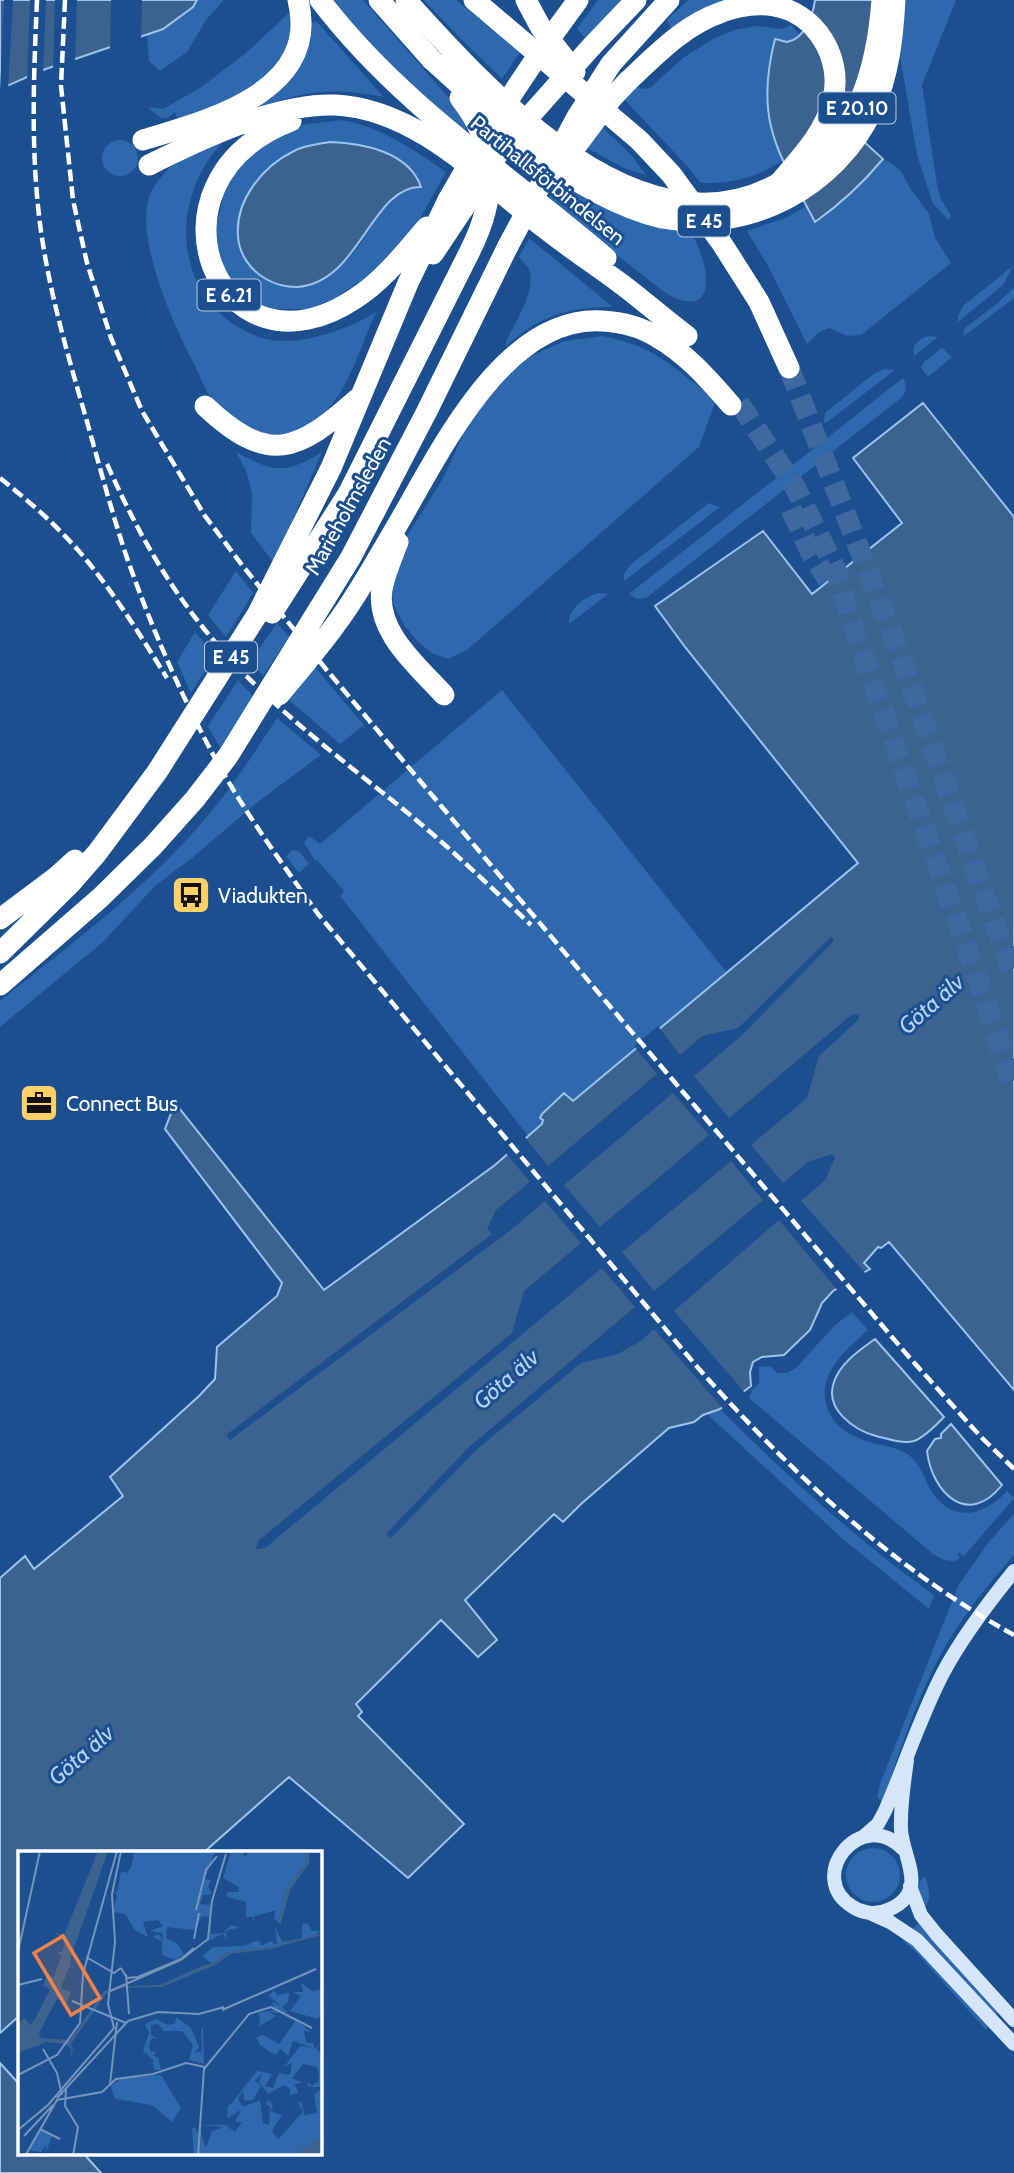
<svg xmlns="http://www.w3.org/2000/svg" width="1014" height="2173" font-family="Cabin,sans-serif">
<rect width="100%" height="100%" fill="#1b4f8f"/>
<path fill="#2e69ad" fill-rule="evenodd" d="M197 0H224L206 20 187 52 160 71 149 61 147 35C164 28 187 17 197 0Z
M333 0H363L455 105 466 127V133L386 66Z
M424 0H456L520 52 502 79 458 36Z
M598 0H622L585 38 577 29Z
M688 0H727L672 30 667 20Z
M906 0H956L922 85 937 185 941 199 951 216 948 220 933 204 917 155 900 56Z
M292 10C293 25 291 50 281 62 255 94 215 107 178 120L175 112 167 118H161L147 107 163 109 200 88 246 53Z
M316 21 384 97C334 87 302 90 255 110L252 105 303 58 310 39 311 23Z
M791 25 800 35 787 42 770 129 782 161C757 177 731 184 701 183L687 166 626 101 625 96 635 85 642 89 650 88 683 58 713 39 734 30 757 26 782 29Z
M341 120C379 126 415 150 446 172L407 242 367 277 337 297 309 309H270L244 296 226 277 214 233 226 187 246 159 293 126ZM330 142C364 144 406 152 422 186 417 187 411 187 406 189 386 198 375 221 364 238 346 266 309 300 274 282 258 274 247 266 240 249L263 174 276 162 295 150Z
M602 127 632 156 646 175 624 168 585 147Z
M227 138C165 198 172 305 259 337 293 349 346 331 376 312 360 347 348 394 318 419 301 434 271 444 250 432 244 428 238 423 233 419 228 414 221 410 216 405 207 395 202 380 196 368 175 328 135 241 149 197 156 179 175 160 192 151 202 145 215 142 227 138Z
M102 158a18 18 0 1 1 36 0a18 18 0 1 1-36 0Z
M883 159 891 163 901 171 910 188 929 214 935 238 951 263 861 335 848 336 829 328 818 333 807 344 768 266 747 231 785 218 807 206 816 222C842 203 863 183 883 159Z
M559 180 688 229C710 258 722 327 664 292L547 200Z
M529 238 613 307C572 306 535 317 506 347V342C514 324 537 290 529 270 527 265 523 262 519 257Z
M1014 265 1003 285 958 322V316L963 306Z
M1014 287V298L964 336 963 333 965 328 999 302Z
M603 336C611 338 621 340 629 343 663 353 688 380 716 400L699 447 467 650 448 659 432 653 417 641 405 626 394 606 391 589 399 549 442 480 474 412 521 360 565 341Z
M929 336 938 337 914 356C912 344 918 339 929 336Z
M942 348 952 357 928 377 921 367 925 361Z
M884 369 895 370 826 423 824 422 825 413 875 373Z
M903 378C907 385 907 392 901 398L646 598 637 599 629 594Z
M236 452C273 472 285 475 322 452L274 563 251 533 252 494 247 473Z
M709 503 720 507 624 581V574L630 565Z
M236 571 253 593 226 637 208 615Z
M598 593 608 594 569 624C568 609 584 597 598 593Z
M277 623 289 637 263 676 250 662Z
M195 632 215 655 191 693 177 662Z
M313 665 364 725 340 744 288 699Z
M238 680 253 696 220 748 208 726Z
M502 690 727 973 572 1101 565 1094 543 1120 542 1124 529 1137 340 896 344 891 317 860 315 861 304 842 309 836 320 844Z
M277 718 321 755 259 801 192 858 156 885 103 942 0 1027V1001C71 944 146 889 205 819 232 788 254 753 277 718Z
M293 850 299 851 309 864 299 873 286 856Z
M852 1312 868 1330C845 1351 815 1375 828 1410 833 1424 845 1432 858 1438 873 1445 890 1445 904 1452 921 1461 924 1481 934 1495 956 1524 986 1514 1007 1491L1014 1498 964 1556 957 1552 960 1559C950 1563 942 1560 933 1554L749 1398 752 1390 759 1383V1367L770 1366 777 1373H787L796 1368 834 1326Z
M720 1409C787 1476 857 1540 934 1595L929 1609 843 1539 707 1414Z
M1014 1514V1555C995 1577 976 1599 960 1623 923 1677 904 1741 882 1802L877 1797 880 1784 958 1586 988 1543Z
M846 1875a27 27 0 1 1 54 0a27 27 0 1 1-54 0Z
M923 1877H925C929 1889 933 1898 924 1908L918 1886Z
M918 1923 998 2012 996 2015 913 1929Z
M904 1938 910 1942 989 2026 986 2030 915 1951 902 1940Z"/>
<path fill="#3c6290" stroke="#9cc4f0" stroke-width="2" d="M0 0H197L193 7 163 29 43 70 0 89Z
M815 0H900L861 139 883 159C862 184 842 203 815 222 778 152 754 121 775 39 776 39 786 42 787 42 805 39 813 15 815 0Z
M330 142C363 143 409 152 421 187 371 186 360 283 297 287 286 287 276 285 266 279 250 270 239 254 238 236 235 200 263 166 294 151 305 145 318 144 330 142Z
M923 403 1014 517V1390L889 1242 881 1248 878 1247 864 1263 870 1269 833 1291 822 1303 810 1330 784 1355 762 1357 753 1362 750 1372 751 1386 720 1409 703 1415 694 1422 669 1428 581 1504 563 1522 554 1514 465 1600 497 1640 478 1657 441 1620 356 1704 362 1712 358 1716 464 1824 408 1878 289 1777 203 1853H19V2016L0 2033V1578L25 1556 34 1569 123 1496 110 1477 199 1396 215 1379 217 1347 277 1296 282 1283 165 1129 175 1103 324 1290 495 1165 542 1124 543 1120 540 1118 542 1114 564 1093 573 1101 858 863 685 647 655 606 763 531 812 594 902 523 853 458Z
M875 1339 944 1417C936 1425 925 1437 914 1441 902 1444 888 1439 876 1436 854 1430 824 1409 834 1382 840 1363 860 1350 875 1339Z
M951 1424 1002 1485C968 1528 932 1493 927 1451L935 1439 941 1438V1434Z
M0 2063 19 2084V2154H84L101 2173H0Z"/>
<path fill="#1b4f8f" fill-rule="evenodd" d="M4 0H13L8 89 0 92Z
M30 0H46L43 74 27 81Z
M55 0H77L75 63 53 71Z
M111 0H142L141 40 110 51Z
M831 937 834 941 743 1034 694 1076 729 1118 851 1015 860 1014 857 1021 819 1056 807 1098 751 1145 783 1183 808 1162 832 1154 835 1158 825 1180 801 1201 867 1275 839 1292 779 1220 674 1311 746 1394 725 1411 654 1329 642 1340 618 1354 581 1363 476 1450 391 1538 386 1534 469 1447 635 1307 602 1268 265 1548 256 1549 258 1541 512 1333 524 1291 581 1243 545 1201 512 1229 230 1440 226 1435 492 1234 487 1229 496 1210 530 1182 505 1152 524 1136 548 1166 657 1074 634 1046 658 1026 680 1055 702 1036 738 1028ZM673 1093 709 1135 600 1227 564 1185ZM731 1161 763 1200 654 1291 622 1252Z"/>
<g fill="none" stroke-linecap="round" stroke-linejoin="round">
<path stroke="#3d69a0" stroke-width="21" stroke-dasharray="21 10" stroke-linecap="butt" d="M789 368 899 652 1014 978
M739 403 795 487 836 570 850 618 987 1005 1014 1090
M791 509 810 551 828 580"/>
<path stroke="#d6e6fa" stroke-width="14" d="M863 1837 878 1824 885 1811C905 1765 920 1717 943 1673 962 1637 988 1603 1014 1571
M903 1849C861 1805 804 1878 853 1907 864 1914 878 1915 890 1909 930 1891 902 1857 901 1829 900 1806 904 1783 907 1760
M910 1886 921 1915 937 1935 1014 2020
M870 1913 890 1922 917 1940 1014 2044"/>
<path stroke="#fff" stroke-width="21" d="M320 0C399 104 508 174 606 258
M379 0 432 60
M474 0 639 140 671 174 721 242 759 302 789 368
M526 0 541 28 575 72
M559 26 578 0
M592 46 636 0
M611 64 669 0
M628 81C657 54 684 25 722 12 738 6 757 3 774 6 816 13 843 58 833 99 825 133 801 157 779 183
M291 121C133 182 219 390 356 298 384 280 405 252 427 227
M143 140C209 120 321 92 298 0
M149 165C201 139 276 103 335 105 419 109 484 182 547 230 571 249 596 265 620 283 643 300 664 319 687 336
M796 175C858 139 877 68 882 0
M433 254 463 209
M205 406C269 466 297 452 357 399
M398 542C392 557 385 574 382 589 375 632 419 667 444 695
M272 613 348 494
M279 695C298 672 318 649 336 624 358 595 376 561 395 529 438 457 502 315 602 321 621 322 641 327 657 337 687 354 709 380 731 405
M0 919 55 878 75 860
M0 953 70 884 97 853 157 772 257 615 331 468 408 283 448 200
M0 985 100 898 153 846 195 799 228 756 351 557 427 411 508 246"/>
<path stroke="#fff" stroke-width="4.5" stroke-dasharray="12 5" stroke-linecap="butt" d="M37 0C34 69 31 138 38 206 45 278 66 349 86 418 99 464 111 510 126 555 149 621 176 684 208 745 239 805 279 859 318 914L693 1362C786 1468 889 1566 1014 1635
M65 0 61 86 73 200 87 263 111 338 142 411 205 516 242 565 325 668 602 997 909 1357 981 1437 1014 1469
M107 464C140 538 176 601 232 661 285 718 349 765 409 814 451 849 491 887 531 925
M0 478C22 496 44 514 64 535 104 576 137 630 167 678"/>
<path stroke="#fff" stroke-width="21" d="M406 0C488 91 641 262 779 183
M432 60C485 107 534 159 598 193 617 203 640 213 662 218 748 234 836 188 873 109 889 76 893 36 895 0
M568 157 612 98 628 81
M448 200C482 140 518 82 559 26
M463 209 503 146 592 46
M508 246 577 117 611 64
M348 494 470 251C497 197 499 147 460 98"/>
</g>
<defs>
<g id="bus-square" transform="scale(2.0125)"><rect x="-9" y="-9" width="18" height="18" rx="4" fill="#ffd166" stroke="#1b4f8f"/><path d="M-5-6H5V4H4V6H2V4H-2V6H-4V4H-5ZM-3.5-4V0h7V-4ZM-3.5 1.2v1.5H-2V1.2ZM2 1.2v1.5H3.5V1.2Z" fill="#111"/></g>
<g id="office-square" transform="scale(2.0125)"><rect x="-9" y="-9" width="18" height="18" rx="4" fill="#ffd166" stroke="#1b4f8f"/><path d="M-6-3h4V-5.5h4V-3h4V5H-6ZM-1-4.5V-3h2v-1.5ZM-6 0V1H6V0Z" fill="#111"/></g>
</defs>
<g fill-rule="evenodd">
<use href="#bus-square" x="191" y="895"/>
<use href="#office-square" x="39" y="1103"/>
</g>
<g text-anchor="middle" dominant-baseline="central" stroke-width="6" stroke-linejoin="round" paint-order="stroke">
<g fill="#1b4f8f" stroke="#bbcadd" stroke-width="2">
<rect x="818.5" y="92.5" width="77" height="31" rx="5"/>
<rect x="678" y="205.5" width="52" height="31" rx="5"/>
<rect x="197.5" y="279.5" width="63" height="31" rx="5"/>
<rect x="205" y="641.5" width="52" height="31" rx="5"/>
</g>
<g font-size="19" font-weight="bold" fill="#fff">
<text x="857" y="108">E 20.10</text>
<text x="704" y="221">E 45</text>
<text x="229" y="295">E 6.21</text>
<text x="231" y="657">E 45</text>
</g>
<g font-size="21" fill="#fff" stroke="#1b4f8f">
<text transform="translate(548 180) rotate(39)">Partihallsförbindelsen</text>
<text transform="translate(348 506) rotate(-61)">Marieholmsleden</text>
</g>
<g font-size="21" fill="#fff" stroke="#1b4f8f" text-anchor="start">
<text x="218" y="895">Viadukten</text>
<text x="66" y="1103">Connect Bus</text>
</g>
<g font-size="23" font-style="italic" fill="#b5d3f5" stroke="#1b4f8f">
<text transform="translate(931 1004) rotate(-41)">Göta älv</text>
<text transform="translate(506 1379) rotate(-41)">Göta älv</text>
<text transform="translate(81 1755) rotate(-41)">Göta älv</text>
</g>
</g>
<g transform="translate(18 1851)">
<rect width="304" height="304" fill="#1b4f8f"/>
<path d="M117 0H197L187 28 193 29 190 35 194 43 185 44 182 53 192 54 193 83 207 82V79L214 74 222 76 208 80 209 88 205 83 185 92 192 87V66L184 65 176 79 149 76 148 87 160 93 166 104 158 109 144 104V90L135 86 140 83 145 89V82L132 80 145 75 140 69 125 71 130 86 117 79 107 63 95 61 99 45 95 39 99 42 103 20 109 22 113 16ZM213 0H224L227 6 232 0H290V9L271 40 263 73 256 68 258 59 237 65 235 71V66H228V51L209 46V41H220L221 36 205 27ZM289 72 294 80H304L291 86 254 96 212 100 194 113 184 105 195 96 226 95 240 89 244 95 252 90 259 94 257 75 264 91 284 87V73ZM304 131V161L300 168 272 160 283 145 275 141H285L283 132 295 140 301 139ZM256 139 259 144 271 142 270 151 264 156 270 162 251 161 258 165 242 175 241 162 257 159 252 156H256L254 151 263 155 251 145ZM158 166 173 177 181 196 177 202 183 200 184 205 183 178 189 175 185 178 186 213 171 209 175 194 164 180H146L137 169 140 173 133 174V184L141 188 134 187 131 194 133 201 138 200 135 205 140 206 143 219H136L135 212 129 217 136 210 125 200 131 182 127 173 138 168 150 174 157 172ZM278 169 293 181 286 180 288 192H295L297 198 304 191 299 198 304 204V236H297L295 241 296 236 289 235 290 231 294 235 300 231 301 223 299 216 285 213 274 227 285 232 276 233 281 242 271 244 273 239 266 234 250 243 241 231 244 223 237 229 243 235 235 249 226 250 225 239 220 248 225 256 242 249 245 272 251 274 252 256 247 252 252 249 255 255 252 260 264 264 254 280 260 288 285 261 279 250 284 252 286 264 299 262 296 243 304 237V285L279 304H176L174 278 178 276 179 283 181 276 188 297 194 280 205 276 181 274H208L217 281 224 271H217L223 259 209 267 210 254H184H212L239 220 254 223 247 235 255 237 261 222 272 224 274 212 266 216 282 195 295 197 275 190 270 205 263 198 257 204 242 194 238 186 245 184 261 193ZM143 224 163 257 154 271 134 254 98 248 95 243 93 235 104 227ZM23 278 39 287 34 285 28 302V294L23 301 11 299Z" fill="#2e69ad"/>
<path d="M80 0H90L53 106 52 115 58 118 51 116 43 137 53 141 49 151 39 148 21 182 23 187 52 189 86 140 107 135 142 134 186 114 196 112 205 103 212 100 252 96 298 83 304 84 252 98 212 103 197 114 144 136 104 137 88 143 53 193 55 199 52 208 53 197 46 193 29 191 0 202V172L6 167 13 174 18 166 32 138 25 135 29 124 36 126 43 105 38 100 44 101 48 89 34 81 46 84ZM304 285V304H279L284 297Z" fill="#3c6290"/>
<path fill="none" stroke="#3c6290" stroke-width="3.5" d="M261 72 270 39 289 12 290 0"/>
<path fill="none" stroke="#7695bc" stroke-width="2" d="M178 59 188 19 199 5M176 88 181 62M0 101 22 0M68 106 96 122 103 117M103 117 109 127 120 126 163 108 176 97M108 123 111 163M0 134 24 128M92 140 163 109 190 88 194 50 208 3M54 150 108 172M204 159 298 118M25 198 39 222 44 244M0 224 39 204 62 172 65 123 99 0M92 233 99 171M48 238 47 255 60 276 55 305M39 247 110 170 140 161 181 163 206 156M22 278 42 288M0 279 30 254 96 177 90 153 97 91 94 43 103 0M6 285 35 254M7 305 39 249 84 241 98 228 135 223 168 212 187 216M180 305 186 218 231 163 253 156 294 177"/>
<path fill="#ee8249" fill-opacity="0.15" stroke="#ee8249" stroke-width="3.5" d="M45 85 82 147 53 164 16 102Z"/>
<rect width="304" height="304" fill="none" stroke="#fff" stroke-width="3.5"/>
</g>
</svg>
